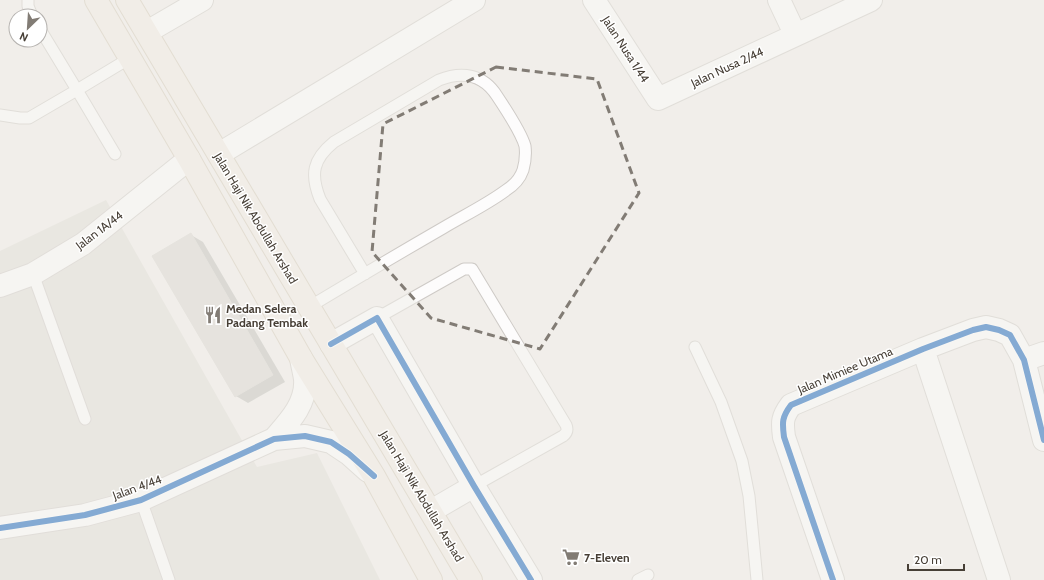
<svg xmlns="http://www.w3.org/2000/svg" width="1044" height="580" font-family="Cabin,sans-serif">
<rect width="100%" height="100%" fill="#f1eeea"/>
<path fill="#e1ddd8" d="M106 200 257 467 317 453 380 580H0V251Z"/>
<path fill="#0003" d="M191 235 203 242 285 382 248 403 236 396Z"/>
<path fill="#d9d5d1" stroke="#d9d5d0" d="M191 233 273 375 235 397 152 256Z"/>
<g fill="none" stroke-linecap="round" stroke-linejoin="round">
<g stroke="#cecac6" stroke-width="13">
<path id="lane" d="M28 0V6L32 16
M0 115 20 118H29L77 90 40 29
M115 154 77 90 130 58
M33 274 85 419
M309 307C354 280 398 254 443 228 463 216 486 205 505 191 513 186 520 179 523 170 525 163 526 154 525 146 521 132 505 108 497 96 483 74 462 71 439 80L334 142C313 159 310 174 320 199L365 274
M377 318 464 269H472L566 425C568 430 567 433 563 436L474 486
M695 347 721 402 742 461 749 496 757 580
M141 500 169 580
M638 580 648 575"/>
</g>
<g stroke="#cecac6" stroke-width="24">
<path id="street" d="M594 0 658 99 871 0
M779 0 795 34
M147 32 202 0
M219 154 474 0
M0 286 33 274 83 244 189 159
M331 344 377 318 474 486 531 580
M923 349 999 580
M1024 360 1044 353
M274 439C288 423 307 404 305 379 304 372 302 365 301 358
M431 511 474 486
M0 528 85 515 141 500 274 439 305 436 331 442 349 454 368 471
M833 580 784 437C782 422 782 417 791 405L923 349 973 330 986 327 999 330 1010 335 1024 360 1044 440"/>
</g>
<g stroke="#d3c8b7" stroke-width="24">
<path id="primary" d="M96 0 189 159 301 358 374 476 431 580
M127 0 471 580"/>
</g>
<use href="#lane" stroke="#fdfcfc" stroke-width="11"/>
<use href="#street" stroke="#fdfcfc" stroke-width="22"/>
<use href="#primary" stroke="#f1ebe4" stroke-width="22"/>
<g stroke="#fff" stroke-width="8">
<path id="cycleway" d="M331 344 377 318 474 486 531 580
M0 528 85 515 141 500 274 439 305 436 331 442 349 454 374 476
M833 580 784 437C782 422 782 417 791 405L923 349 973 330 986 327 999 330 1010 335 1024 360 1044 440"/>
</g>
<use href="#cycleway" stroke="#0057b8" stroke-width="6"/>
</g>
<path d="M0 0H1044V580H0ZM496 67 597 79 639 193 540 349 431 318 372 252 383 124Z" fill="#f1eeea" fill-opacity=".55" fill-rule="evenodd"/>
<path fill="none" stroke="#827c75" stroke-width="3" stroke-dasharray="8 5" stroke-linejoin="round" d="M496 67 597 79 639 193 540 349 431 318 372 252 383 124Z"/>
<defs>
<g id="restaurant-bare" transform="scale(1.38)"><path d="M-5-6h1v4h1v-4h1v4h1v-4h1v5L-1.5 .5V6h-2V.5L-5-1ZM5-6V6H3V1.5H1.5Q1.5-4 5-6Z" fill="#827c75" stroke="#fff" stroke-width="2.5" paint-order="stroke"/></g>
<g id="supermarket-bare" transform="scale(1.38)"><path d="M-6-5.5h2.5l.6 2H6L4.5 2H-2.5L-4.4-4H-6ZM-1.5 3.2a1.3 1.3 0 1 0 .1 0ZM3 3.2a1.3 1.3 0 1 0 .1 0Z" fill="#827c75" stroke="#fff" stroke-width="2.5" paint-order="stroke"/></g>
</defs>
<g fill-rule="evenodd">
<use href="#restaurant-bare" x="213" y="315"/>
<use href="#supermarket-bare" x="571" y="557"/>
</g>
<g text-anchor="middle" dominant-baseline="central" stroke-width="3" stroke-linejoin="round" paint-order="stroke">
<g font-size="12" fill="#473f36" stroke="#fff">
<text transform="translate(626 49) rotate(57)">Jalan Nusa 1/44</text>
<text transform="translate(727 67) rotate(-25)">Jalan Nusa 2/44</text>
<text transform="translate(256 218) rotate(59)">Jalan Haji Nik Abdullah Arshad</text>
<text transform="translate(99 230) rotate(-37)">Jalan 1A/44</text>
<text transform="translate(845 370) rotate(-23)">Jalan Mimiee Utama</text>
<text transform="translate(137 487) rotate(-20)">Jalan 4/44</text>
<text transform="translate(422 496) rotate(59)">Jalan Haji Nik Abdullah Arshad</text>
</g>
<g font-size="12" font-weight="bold" fill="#473f36" stroke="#fff" text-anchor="start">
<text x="226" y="308">Medan Selera<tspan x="226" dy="14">Padang Tembak</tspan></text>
<text x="584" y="557">7-Eleven</text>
</g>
</g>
<g transform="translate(28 28) rotate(205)"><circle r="19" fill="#ffffff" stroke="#b5b2af"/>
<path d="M0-3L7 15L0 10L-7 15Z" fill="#827c75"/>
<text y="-6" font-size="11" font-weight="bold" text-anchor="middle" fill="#473f36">N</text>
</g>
<path d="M908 564v6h56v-6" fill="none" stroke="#473f36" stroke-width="2"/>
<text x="914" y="564" font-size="12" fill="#473f36" stroke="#ffffff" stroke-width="3" paint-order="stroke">20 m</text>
</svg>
